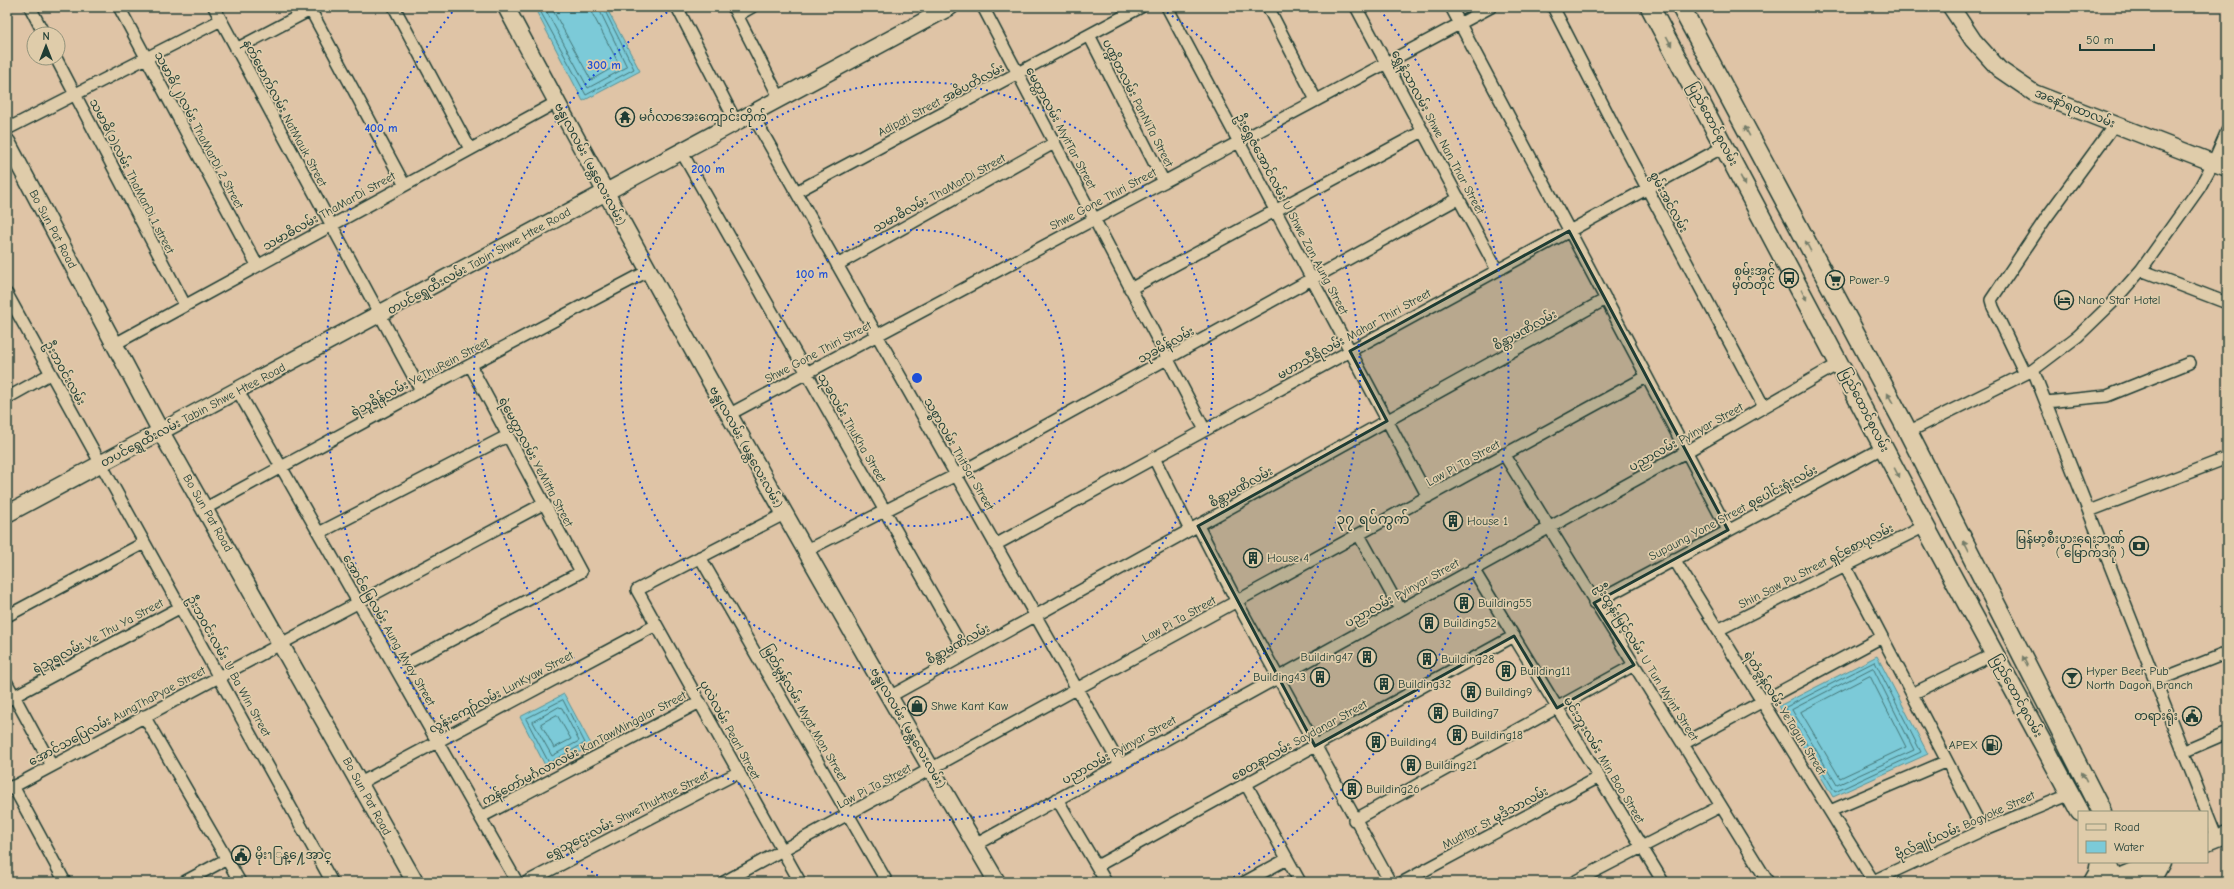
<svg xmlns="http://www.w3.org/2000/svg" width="2234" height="889" font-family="'Comic Neue','Noto Sans Myanmar',sans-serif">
<rect width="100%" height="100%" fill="#dfc4a6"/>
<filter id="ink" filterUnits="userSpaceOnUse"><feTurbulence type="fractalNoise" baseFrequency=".025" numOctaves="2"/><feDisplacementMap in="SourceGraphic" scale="8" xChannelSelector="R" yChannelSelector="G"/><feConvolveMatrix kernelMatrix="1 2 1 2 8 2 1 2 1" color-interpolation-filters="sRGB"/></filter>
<g filter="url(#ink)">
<path fill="#7bcad8" stroke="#569296" d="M534 7H606L640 71 583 101Z
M1877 656 1928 754 1833 797 1779 706Z
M564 694 592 746 547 769 520 717Z"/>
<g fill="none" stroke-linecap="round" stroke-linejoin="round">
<path stroke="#447576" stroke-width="1" d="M538 7 586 95 634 69 603 7
M544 7 588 88 627 67 598 7
M551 7 591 80 619 64 593 15 592 7
M1875 662 1921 752 1835 792 1785 708Z
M1873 668 1914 750 1837 785 1792 710Z
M1870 676 1906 747 1840 778 1801 712Z
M563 700 585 743 549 763 526 719Z
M559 707 562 708 579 741 552 756 533 722Z
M557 715 571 739 554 748 541 724Z"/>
<g stroke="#1f3d34" stroke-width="14">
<path id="street" d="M30 7 44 34
M119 7 257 265
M214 7 421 391
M309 7 404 184
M394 7 470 149
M677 7 736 122
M733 7 780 99
M983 7 1205 430
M1167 7 1428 497
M1268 7 1316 100
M1356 7 1497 270
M1451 7 1728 530
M1553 7 1616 130 1764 407
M738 15 752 7
M1089 35 1164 182
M236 49 316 7
M56 58 185 305
M752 114 1120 765
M7 129 221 20
M681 151 966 654
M796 192 1141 7
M837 265 1054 143
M2141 270 2227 303
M1130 289 1423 131
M7 294 332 882
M115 344 557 102
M2033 370 2207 812
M2025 374 1993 307 1991 300 2046 218 2115 124
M238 391 517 882
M7 398 50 374
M2046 402 2107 396 2189 363
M728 415 1491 7
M1908 432 2033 370 2078 336 2111 304 2141 270 2200 187 2213 163 2227 131
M1504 454 1768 882
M1154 458 1190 530
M206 508 421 391 648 271
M2089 511 2227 458
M784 514 637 590 800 882
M1198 526 1237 602 1390 882
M319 533 507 436
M1359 535 1400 609
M995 545 1725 146
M805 551 956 475 1459 198
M700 557 887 882
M1674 559 1873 881
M1845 566 1983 830
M1473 569 1663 882
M1594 603 1884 447
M7 616 144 543
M1718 630 1925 526
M396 669 581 572 470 365
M2156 681 2227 653
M7 683 52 766
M1912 694 1994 654
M889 697 1606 299
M7 700 181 607
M144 716 240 882
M1683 744 1882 637
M2183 752 2227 733
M360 783 656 625
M1246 784 1300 882
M13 786 65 882
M7 790 543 504
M1057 799 1106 882
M1830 811 1947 761
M2207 813 2217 838
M481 817 700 702
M1354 820 1634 665
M975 845 1686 452 1840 363
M1097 866 1514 636
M184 882 227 859
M527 882 739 772
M724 882 1646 377
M1245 882 1287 859
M1403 882 1599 777
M1574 882 1721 806
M1871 882 1983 830 2071 794"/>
</g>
<g stroke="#1f3d34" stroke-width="19">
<path id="secondary" d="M506 7C663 303 828 593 997 882
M1951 7 1973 40 1999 69 2034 93 2227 168
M7 142 161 432 415 882
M7 514 950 7
M2207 842 2227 834
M2134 872 2157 862"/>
</g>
<g stroke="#1f3d34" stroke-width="21">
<path id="primary" d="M1650 7 1925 526 2080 812
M1681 7 1903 422 2102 812
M2107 862 2117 882
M2093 882 2098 873 2100 862
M2110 882 2134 872
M2150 882 2161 862"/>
</g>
<use href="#street" stroke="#dfccaa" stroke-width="11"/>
<use href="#secondary" stroke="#dfccaa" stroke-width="16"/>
<use href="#primary" stroke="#dfccaa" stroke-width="18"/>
</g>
<defs><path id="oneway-solid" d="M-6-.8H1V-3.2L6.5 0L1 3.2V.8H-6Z"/></defs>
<g fill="#757d69">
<use href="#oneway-solid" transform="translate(1669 41) rotate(62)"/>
<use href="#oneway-solid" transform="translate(1747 131) rotate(-118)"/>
<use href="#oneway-solid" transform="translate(1743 181) rotate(62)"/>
<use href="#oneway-solid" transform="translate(1808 246) rotate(-118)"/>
<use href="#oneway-solid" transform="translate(1804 295) rotate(62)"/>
<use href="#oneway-solid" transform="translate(1890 398) rotate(-119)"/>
<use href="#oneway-solid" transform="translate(1897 473) rotate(62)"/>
<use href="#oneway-solid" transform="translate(1966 546) rotate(-117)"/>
<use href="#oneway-solid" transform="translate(2025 661) rotate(-117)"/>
<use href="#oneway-solid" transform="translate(2084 777) rotate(-117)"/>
</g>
</g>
<path fill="#1f3d34" fill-opacity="0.2" stroke="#1f3d34" stroke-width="3" stroke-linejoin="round" d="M1569 231 1728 530 1594 603 1634 665 1557 708 1514 636 1315 746 1198 526 1387 421 1350 351Z"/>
<g fill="none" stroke="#1d4ed8" stroke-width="2" stroke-dasharray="2 4">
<circle cx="917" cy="378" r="148"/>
<circle cx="917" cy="378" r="296"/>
<path d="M1162 9A443 443 0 1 1 672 9"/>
<path d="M608 882A591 591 0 0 1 454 10M1380 10A591 591 0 0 1 1226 882"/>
</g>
<defs>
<g id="temple-ring" transform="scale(1)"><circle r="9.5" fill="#dfccaa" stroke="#1f3d34" stroke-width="1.5"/><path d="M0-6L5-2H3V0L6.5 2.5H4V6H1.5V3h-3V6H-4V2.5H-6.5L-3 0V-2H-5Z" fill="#1f3d34"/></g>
<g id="bus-ring" transform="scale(1)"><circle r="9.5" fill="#dfccaa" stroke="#1f3d34" stroke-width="1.5"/><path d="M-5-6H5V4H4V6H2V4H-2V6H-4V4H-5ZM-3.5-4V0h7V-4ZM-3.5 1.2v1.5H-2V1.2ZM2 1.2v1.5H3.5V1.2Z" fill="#1f3d34"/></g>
<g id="supermarket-ring" transform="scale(1)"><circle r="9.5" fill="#dfccaa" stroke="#1f3d34" stroke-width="1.5"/><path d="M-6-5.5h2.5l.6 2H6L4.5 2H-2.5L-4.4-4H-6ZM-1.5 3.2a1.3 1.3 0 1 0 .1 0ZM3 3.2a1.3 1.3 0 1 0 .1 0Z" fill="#1f3d34"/></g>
<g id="hotel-ring" transform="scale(1)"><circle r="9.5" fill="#dfccaa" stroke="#1f3d34" stroke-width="1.5"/><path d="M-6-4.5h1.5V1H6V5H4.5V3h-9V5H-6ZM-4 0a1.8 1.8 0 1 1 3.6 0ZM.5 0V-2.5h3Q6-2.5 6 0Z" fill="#1f3d34"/></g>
<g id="building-ring" transform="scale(1)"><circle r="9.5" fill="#dfccaa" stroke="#1f3d34" stroke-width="1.5"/><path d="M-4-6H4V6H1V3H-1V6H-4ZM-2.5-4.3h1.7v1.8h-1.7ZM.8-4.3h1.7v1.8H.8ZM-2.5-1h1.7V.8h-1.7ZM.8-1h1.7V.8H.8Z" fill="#1f3d34"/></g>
<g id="bank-ring" transform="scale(1)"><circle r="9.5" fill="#dfccaa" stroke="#1f3d34" stroke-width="1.5"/><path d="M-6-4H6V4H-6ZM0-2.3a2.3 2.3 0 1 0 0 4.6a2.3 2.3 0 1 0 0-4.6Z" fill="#1f3d34"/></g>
<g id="bar-ring" transform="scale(1)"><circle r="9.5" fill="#dfccaa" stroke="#1f3d34" stroke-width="1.5"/><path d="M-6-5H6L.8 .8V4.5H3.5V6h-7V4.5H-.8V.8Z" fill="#1f3d34"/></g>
<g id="shop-ring" transform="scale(1)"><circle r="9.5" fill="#dfccaa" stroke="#1f3d34" stroke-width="1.5"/><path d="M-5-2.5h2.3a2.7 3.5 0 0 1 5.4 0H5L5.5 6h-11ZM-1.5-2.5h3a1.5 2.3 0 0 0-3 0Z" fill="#1f3d34"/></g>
<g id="civic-ring" transform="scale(1)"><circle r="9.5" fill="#dfccaa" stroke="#1f3d34" stroke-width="1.5"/><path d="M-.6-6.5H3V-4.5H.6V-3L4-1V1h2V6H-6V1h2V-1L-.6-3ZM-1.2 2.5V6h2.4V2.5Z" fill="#1f3d34"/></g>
<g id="fuel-ring" transform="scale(1)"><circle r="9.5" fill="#dfccaa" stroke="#1f3d34" stroke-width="1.5"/><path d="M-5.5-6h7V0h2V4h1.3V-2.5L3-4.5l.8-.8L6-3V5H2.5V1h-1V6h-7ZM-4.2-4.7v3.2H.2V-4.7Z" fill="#1f3d34"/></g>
</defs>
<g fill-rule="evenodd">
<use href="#temple-ring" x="625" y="117"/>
<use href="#bus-ring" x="1789" y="278"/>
<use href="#supermarket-ring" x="1835" y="280"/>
<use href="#hotel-ring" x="2064" y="300"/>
<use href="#building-ring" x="1453" y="521"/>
<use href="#bank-ring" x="2139" y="546"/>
<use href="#building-ring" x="1253" y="558"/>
<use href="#building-ring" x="1464" y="603"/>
<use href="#building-ring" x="1429" y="623"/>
<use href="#building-ring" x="1367" y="657"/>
<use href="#building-ring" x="1427" y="659"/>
<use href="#building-ring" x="1506" y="671"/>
<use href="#building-ring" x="1320" y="677"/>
<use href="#bar-ring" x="2072" y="678"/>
<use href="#building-ring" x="1384" y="684"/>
<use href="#building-ring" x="1471" y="692"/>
<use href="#shop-ring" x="917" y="706"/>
<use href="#building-ring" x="1438" y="713"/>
<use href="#civic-ring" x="2192" y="716"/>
<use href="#building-ring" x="1457" y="735"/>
<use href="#building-ring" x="1376" y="742"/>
<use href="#fuel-ring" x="1992" y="745"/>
<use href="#building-ring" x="1411" y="765"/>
<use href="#building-ring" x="1352" y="789"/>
<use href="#civic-ring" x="241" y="855"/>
</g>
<g text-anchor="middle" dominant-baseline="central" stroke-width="3.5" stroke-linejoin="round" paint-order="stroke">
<g font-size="12" fill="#1f3d34" stroke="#dfccaa">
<text transform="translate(941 100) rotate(-28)">Adipati Street အဓိပတိလမ်း</text>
<text transform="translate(1138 103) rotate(63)">ပဏ္ဍိတလမ်း PanNiTa Street</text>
<text transform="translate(2075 108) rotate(22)">အနော်ရထာလမ်း</text>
<text transform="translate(285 113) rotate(62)">နတ်မောက်လမ်း NatMauk Street</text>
<text transform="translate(1713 124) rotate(62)">ပြည်ထောင်စုလမ်း</text>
<text transform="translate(1061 128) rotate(62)">မေတ္တာလမ်း MyitTar Street</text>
<text transform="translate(199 130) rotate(62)">သမာဓိ(၂)လမ်း ThaMarDi 2 Street</text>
<text transform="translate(1438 132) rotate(62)">ရွှေနံသာလမ်း Shwe Nan Thar Street</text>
<text transform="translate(590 164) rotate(62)">ဗန္ဓုလလမ်း (မန္တလေးလမ်း)</text>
<text transform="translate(132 176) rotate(63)">သမာဓိ(၁)လမ်း ThaMarDi 1 street</text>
<text transform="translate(939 193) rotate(-29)">သမာဓိလမ်း ThaMarDi Street</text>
<text transform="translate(1103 199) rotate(-28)">Shwe Gone Thiri Street</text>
<text transform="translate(1669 202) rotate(62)">စွမ်းအင်လမ်း</text>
<text transform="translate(329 211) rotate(-29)">သမာဓိလမ်း ThaMarDi Street</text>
<text transform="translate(1292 214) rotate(62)">ဦးရွှေဇံအောင်လမ်း U Shwe Zan Aung Street</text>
<text transform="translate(53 229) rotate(62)">Bo Sun Pat Road</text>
<text transform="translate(479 261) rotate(-29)">တပင်ရွှေထီးလမ်း Tabin Shwe Htee Road</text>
<text transform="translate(1525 330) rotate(-29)">စိန္တာမဏိလမ်း</text>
<text transform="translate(1354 334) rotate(-29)">မဟာသီရိလမ်း Mahar Thiri Street</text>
<text transform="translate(1166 345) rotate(-29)">သုခမိန်လမ်း</text>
<text transform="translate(818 352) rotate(-28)">Shwe Gone Thiri Street</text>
<text transform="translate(65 373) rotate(61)">ဦးဘဝင်းလမ်း</text>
<text transform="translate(420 377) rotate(-28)">ရဲသူရိန်လမ်း YeThuRein Street</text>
<text transform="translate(1865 410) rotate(63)">ပြည်ထောင်စုလမ်း</text>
<text transform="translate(193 415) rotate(-28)">တပင်ရွှေထီးလမ်း Tabin Shwe Htee Road</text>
<text transform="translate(852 428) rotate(60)">သုခလမ်း ThuKha Street</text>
<text transform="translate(1686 437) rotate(-29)">ပညာလမ်း Pyinyar Street</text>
<text transform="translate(746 447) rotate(61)">ဗန္ဓုလလမ်း (မန္တလေးလမ်း)</text>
<text transform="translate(959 454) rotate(60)">သစ္စာလမ်း ThitSar Street</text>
<text transform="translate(536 462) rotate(62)">ရဲမေတ္တာလမ်း YeMitta Street</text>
<text transform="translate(1463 463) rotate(-29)">Law Pi Ta Street</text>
<text transform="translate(1241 487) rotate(-29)">စိန္တာမဏိလမ်း</text>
<text transform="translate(208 513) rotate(60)">Bo Sun Pat Road</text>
<text transform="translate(1733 513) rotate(-28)">Supaung Yone Street စုပေါင်းရုံးလမ်း</text>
<text transform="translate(1816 566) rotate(-27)">Shin Saw Pu Street ရှင်စောပုလမ်း</text>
<text transform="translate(1402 593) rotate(-29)">ပညာလမ်း Pyinyar Street</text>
<text transform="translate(1179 619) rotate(-29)">Law Pi Ta Street</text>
<text transform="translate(389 630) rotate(60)">အောင်မြေလမ်း Aung Myay Street</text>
<text transform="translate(98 636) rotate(-28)">ရဲသူရလမ်း Ye Thu Ya Street</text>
<text transform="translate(958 644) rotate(-29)">စိန္တာမဏိလမ်း</text>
<text transform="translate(1647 662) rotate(58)">ဦးထွန်းမြင့်လမ်း U Tun Myint Street</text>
<text transform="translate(229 666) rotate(61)">ဦးဘဝင်းလမ်း U Ba Win Street</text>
<text transform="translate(501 692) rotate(-28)">လွန်းကျော်လမ်း LunKyaw Street</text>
<text transform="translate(2017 696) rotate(61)">ပြည်ထောင်စုလမ်း</text>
<text transform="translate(805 713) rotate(60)">မြတ်မွန်လမ်း Myat Mon Street</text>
<text transform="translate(1785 713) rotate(58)">ရဲတံခွန်လမ်း YeTagun Street</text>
<text transform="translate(117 716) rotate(-28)">အောင်သပြေလမ်း AungThaPyae Street</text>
<text transform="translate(908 728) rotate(60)">ဗန္ဓုလလမ်း (မန္တလေးလမ်း)</text>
<text transform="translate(730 730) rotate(61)">ပုလဲလမ်း Pearl Street</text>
<text transform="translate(1299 740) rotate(-29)">စေတနာလမ်း Saydanar Street</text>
<text transform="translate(584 748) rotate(-28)">ကန်တော်မင်္ဂလာလမ်း KanTawMingalar Street</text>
<text transform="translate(1119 750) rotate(-29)">ပညာလမ်း Pyinyar Street</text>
<text transform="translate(1604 760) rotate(59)">မင်းဘူးလမ်း Min Boo Street</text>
<text transform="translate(874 786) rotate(-28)">Law Pi Ta Street</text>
<text transform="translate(367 796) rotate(61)">Bo Sun Pat Road</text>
<text transform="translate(627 815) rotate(-27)">ရွှေသူဌေးလမ်း ShweThuHtae Street</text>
<text transform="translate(1495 818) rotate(-28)">Muditar St မုဒိသာလမ်း</text>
<text transform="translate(1965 825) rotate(-24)">ဗိုလ်ချုပ်လမ်း Bogyoke Street</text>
</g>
<g font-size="12" fill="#1f3d34" stroke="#dfccaa" text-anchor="start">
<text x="639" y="117">မင်္ဂလာအေးကျောင်းတိုက်</text>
<text x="1775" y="271" text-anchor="end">စွမ်းအင်<tspan x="1775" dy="14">မှတ်တိုင်</tspan></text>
<text x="1849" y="280">Power-9</text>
<text x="2078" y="300">Nano Star Hotel</text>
<text x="1467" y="521">House 1</text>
<text x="2125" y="539" text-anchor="end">မြန်မာ့စီးပွားရေးဘဏ်<tspan x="2125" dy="14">( မြောက်ဒဂုံ )</tspan></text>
<text x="1267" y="558">House 4</text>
<text x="1478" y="603">Building55</text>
<text x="1443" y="623">Building52</text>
<text x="1353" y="657" text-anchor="end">Building47</text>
<text x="1441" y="659">Building28</text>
<text x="1520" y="671">Building11</text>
<text x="2086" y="671">Hyper Beer Pub<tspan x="2086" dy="14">North Dagon Branch</tspan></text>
<text x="1306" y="677" text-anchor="end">Building43</text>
<text x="1398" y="684">Building32</text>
<text x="1485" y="692">Building9</text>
<text x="931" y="706">Shwe Kant Kaw</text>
<text x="1452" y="713">Building7</text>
<text x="2178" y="716" text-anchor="end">တရားရုံး</text>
<text x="1471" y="735">Building18</text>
<text x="1390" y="742">Building4</text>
<text x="1978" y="745" text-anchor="end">APEX</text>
<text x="1425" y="765">Building21</text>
<text x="1366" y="789">Building26</text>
<text x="255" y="855">မိုးၫြန္႔ေအာင္</text>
</g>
<g font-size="14" fill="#1f3d34" stroke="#dfccaa">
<text x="1373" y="519">၃၇ ရပ်ကွက်</text>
</g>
</g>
<circle cx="917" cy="378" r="6" fill="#1d4ed8" stroke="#dfccaa" stroke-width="2"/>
<g font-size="12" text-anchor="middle" font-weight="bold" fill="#1d4ed8" stroke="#dfccaa" stroke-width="3.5" stroke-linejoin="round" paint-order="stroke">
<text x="604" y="69">300 m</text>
<text x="381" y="132">400 m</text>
<text x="708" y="173">200 m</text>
<text x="812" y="278">100 m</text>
</g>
<rect width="2234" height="889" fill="none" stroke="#dfccaa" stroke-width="24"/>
<rect x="12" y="12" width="2210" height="865" fill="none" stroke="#1f3d34" stroke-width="1.5" filter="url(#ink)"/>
<rect x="2078" y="811" width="130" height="52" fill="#dfccaa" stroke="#92937b"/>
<rect x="2086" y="824" width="20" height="6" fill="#dfccaa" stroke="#92937b"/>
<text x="2114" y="831" font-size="12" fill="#1f3d34">Road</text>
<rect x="2086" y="841" width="20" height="12" fill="#7bcad8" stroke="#92937b"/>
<text x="2114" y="851" font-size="12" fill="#1f3d34">Water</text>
<g transform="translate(46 46)"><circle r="19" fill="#dfccaa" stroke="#92937b"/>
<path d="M0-3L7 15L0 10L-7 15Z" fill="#1f3d34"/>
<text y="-6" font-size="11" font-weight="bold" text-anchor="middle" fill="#1f3d34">N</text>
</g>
<path d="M2080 44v6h74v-6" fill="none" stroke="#1f3d34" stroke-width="2"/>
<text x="2086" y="44" font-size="12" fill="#1f3d34" stroke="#dfccaa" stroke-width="3" paint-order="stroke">50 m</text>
</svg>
